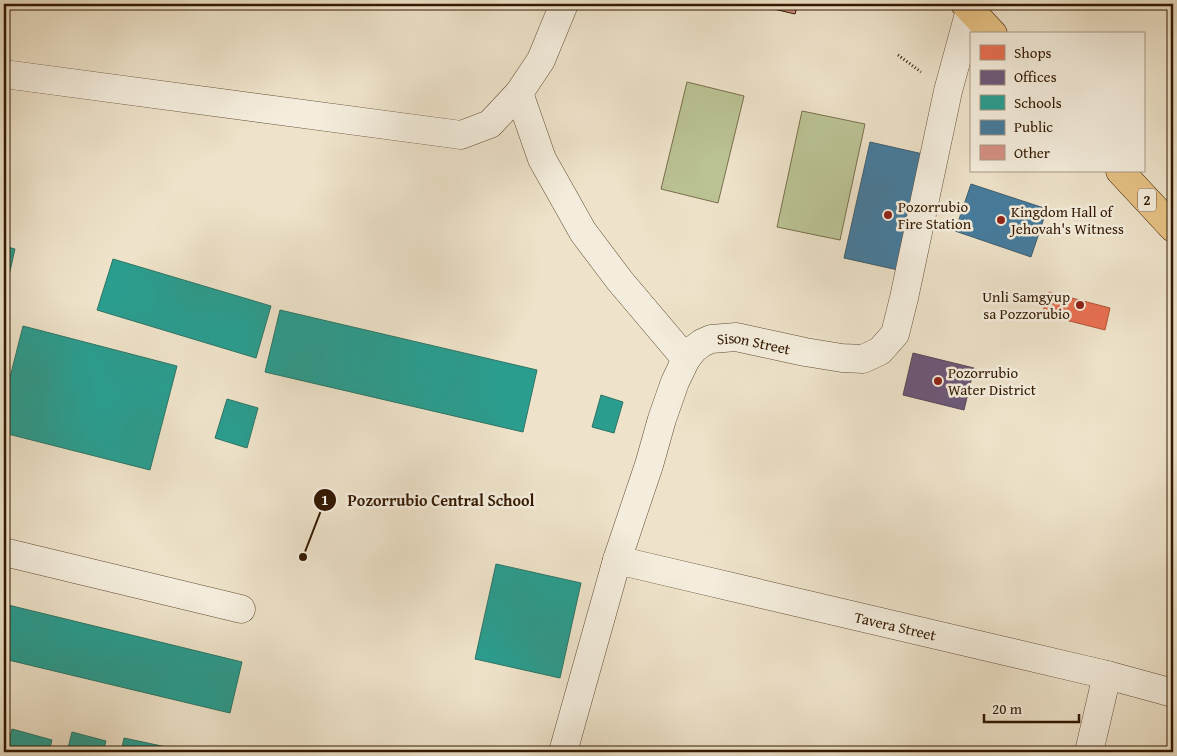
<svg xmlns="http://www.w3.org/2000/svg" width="1177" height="756" font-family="'Gentium Book Plus',serif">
<rect width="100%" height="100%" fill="#eee3ca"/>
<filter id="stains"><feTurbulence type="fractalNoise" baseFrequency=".004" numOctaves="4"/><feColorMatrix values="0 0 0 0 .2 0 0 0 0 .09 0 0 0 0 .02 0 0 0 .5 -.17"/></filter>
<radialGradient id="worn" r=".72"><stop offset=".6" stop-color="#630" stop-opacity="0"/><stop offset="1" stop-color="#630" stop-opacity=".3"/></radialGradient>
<path fill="#bbc395" stroke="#776e4b" d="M687 82 744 96 718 203 661 189Z
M802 111 865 124 840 240 777 227Z"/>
<path fill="#e76f51" stroke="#b15539" d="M1049 292 1110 308 1105 330 1042 314Z"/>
<path fill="#6d597a" stroke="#5c4656" d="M913 353 974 368 964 410 903 395Z"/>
<path fill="#2a9d8f" stroke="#2d7564" d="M4 246 15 249 5 293H4Z
M113 259 271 306 256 358 97 310Z
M280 310 537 370 523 432 265 372Z
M4 317 10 319 4 337Z
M23 326 177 366 150 470 4 433V401Z
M601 395 623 402 614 433 592 427Z
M227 399 258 408 247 448 215 438Z
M496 564 581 583 560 678 475 659Z
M4 604 242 662 230 713 4 659Z
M12 729 52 740 49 752H6Z
M72 732 106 741 103 752H67Z
M124 738 190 752H121Z"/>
<path fill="#457b9d" stroke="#405e6e" d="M870 142 923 154 898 270 844 258Z
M971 184 1047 209 1031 257 955 231Z"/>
<path fill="#d59084" stroke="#331901" d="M752 4H798L795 14Z"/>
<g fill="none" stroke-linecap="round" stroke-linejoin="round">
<g stroke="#624c33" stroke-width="29">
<g id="minor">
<path d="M4 74 461 135 490 124 519 93 542 159 583 232 620 281 686 359"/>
<path d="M519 93 541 60 564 4"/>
<path d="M4 552 241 609"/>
<path id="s1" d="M617 560 1107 675 1173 693"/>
<path id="s2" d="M563 752 617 560 649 465 662 419 675 382 686 359 694 349 702 343 711 339 736 337 805 352 842 358 863 359 880 351 895 334 904 298 948 91 970 10 976 4"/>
<path d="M1089 752 1107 675"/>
</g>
</g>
<g stroke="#331901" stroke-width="29">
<path id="highway" d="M965 4 993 34
M1120 171 1173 228"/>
</g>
<path stroke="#331901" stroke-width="3" stroke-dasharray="1 2.5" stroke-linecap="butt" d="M898 55 921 72"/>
<use href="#minor" stroke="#f4eddd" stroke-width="28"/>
<use href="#highway" stroke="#e7c285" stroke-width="28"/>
</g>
<g fill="#8f2418" stroke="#f4eddd" stroke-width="2">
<circle cx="888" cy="215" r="5"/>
<circle cx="1001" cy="220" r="5"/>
<circle cx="1080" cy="305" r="5"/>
<circle cx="938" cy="381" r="5"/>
</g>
<g text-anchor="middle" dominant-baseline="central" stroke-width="5" stroke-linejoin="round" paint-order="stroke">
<rect fill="#f4eddd" stroke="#6d5943" stroke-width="1" x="1138" y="188.5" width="18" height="23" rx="4"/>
<g font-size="14" font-weight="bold" fill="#331901">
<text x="1147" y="200">2</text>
</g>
<g font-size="15" fill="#331901" stroke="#f4eddd" text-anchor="start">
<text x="898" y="206">Pozorrubio<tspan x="898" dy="17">Fire Station</tspan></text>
<text x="1011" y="211">Kingdom Hall of<tspan x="1011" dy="17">Jehovah's Witness</tspan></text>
<text x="1070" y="296" text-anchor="end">Unli Samgyup<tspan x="1070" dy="17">sa Pozzorubio</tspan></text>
<text x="948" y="372">Pozorrubio<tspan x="948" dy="17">Water District</tspan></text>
</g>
<g font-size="15" fill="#331901" stroke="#f4eddd">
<text stroke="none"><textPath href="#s2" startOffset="488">Sison Street</textPath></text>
<text stroke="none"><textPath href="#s1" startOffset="286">Tavera Street</textPath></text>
</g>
</g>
<path fill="none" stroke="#331901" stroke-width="2" d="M303 557L325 500"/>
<g fill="#331901" stroke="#f4eddd" stroke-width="2">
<circle cx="303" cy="557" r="5"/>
<circle cx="325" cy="500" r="12"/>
</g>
<g font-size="15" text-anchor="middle" font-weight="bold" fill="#fff">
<text x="325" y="505">1</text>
</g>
<g font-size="16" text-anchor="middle" font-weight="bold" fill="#331901" stroke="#f4eddd" stroke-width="5" stroke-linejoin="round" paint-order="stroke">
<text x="441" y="506">Pozorrubio Central School</text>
</g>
<rect width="1177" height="756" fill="none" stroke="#eee3ca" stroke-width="20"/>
<rect x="5" y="5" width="1167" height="746" fill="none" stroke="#331901" stroke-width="2.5"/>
<rect x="10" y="10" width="1157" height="736" fill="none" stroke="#331901"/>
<rect x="970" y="32" width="175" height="140" fill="#f4eddd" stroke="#a79885"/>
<rect x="980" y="45" width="25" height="15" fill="#e76f51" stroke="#a79885"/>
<text x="1014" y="58" font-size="15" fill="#331901">Shops</text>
<rect x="980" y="70" width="25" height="15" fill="#6d597a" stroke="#a79885"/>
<text x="1014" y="82" font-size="15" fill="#331901">Offices</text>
<rect x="980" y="95" width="25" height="15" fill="#2a9d8f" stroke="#a79885"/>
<text x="1014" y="108" font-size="15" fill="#331901">Schools</text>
<rect x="980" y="120" width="25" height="15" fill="#457b9d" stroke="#a79885"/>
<text x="1014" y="132" font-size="15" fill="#331901">Public</text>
<rect x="980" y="145" width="25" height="15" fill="#d59084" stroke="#a79885"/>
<text x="1014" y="158" font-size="15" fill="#331901">Other</text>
<path d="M984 714v8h95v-8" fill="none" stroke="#331901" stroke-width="2.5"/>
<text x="992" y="714" font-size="15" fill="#331901" stroke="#f4eddd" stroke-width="4" paint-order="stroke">20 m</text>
<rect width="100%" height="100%" filter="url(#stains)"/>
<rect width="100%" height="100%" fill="url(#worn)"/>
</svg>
